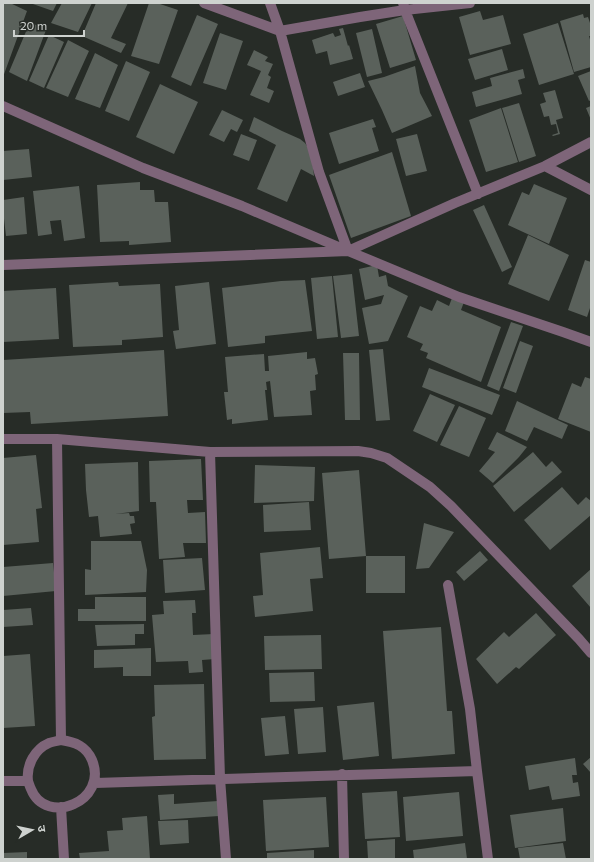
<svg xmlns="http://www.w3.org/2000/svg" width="594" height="862" font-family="Commissioner,'Noto Sans Devanagari',sans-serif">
<rect width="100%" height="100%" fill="#272c27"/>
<path fill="#5a615b" d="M3 3H10L27 11 3 77Z
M30 3H57L53 11Z
M62 3H92L78 32 51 23Z
M96 3H128L111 38 126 44 121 53 82 36Z
M149 3H157L178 10 159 64 131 56Z
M480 11 483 20 503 15 511 44 470 55 459 17Z
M583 14 584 18 588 17 591 26V36H589L591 43V67L574 72 560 21Z
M197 15 218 24 191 86 171 77Z
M403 16 416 60 390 68 376 24Z
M30 22 46 30 27 81 9 72Z
M558 23 574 74 539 85 523 34Z
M343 28 348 46 349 45 353 59 330 65 327 51 316 54 312 40 333 33 335 37 341 35 339 29Z
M372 29 382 73 367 77 356 33Z
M220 33 243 41 226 90 203 83Z
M49 35 64 42 44 88 29 81Z
M68 40 89 51 68 97 46 88Z
M502 49 508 70 475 80 468 59Z
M254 50 268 57 265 61 273 64 268 75 271 77 267 88 274 91 269 103 250 95 261 71 247 65Z
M95 53 118 65 100 108 75 99Z
M126 61 150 72 129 121 105 111Z
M415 66 420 93 432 116 392 133 382 110 368 81 384 77Z
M523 69 525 78 518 80 522 94 476 107 472 92 492 86 490 78Z
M591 71V100L589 101 578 76Z
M360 73 365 87 338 96 333 82Z
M160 84 198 102 174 154 136 137Z
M555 90 563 118 556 120 560 134 553 136 552 135 558 133 556 124 551 125 549 116 544 117 540 104 546 102 543 93Z
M519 103 536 156 519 162 502 108Z
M591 106V120L586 108Z
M501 108 518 162 486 172 469 120Z
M222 110 243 120 237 132 231 129 224 142 209 135Z
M254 117 282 131 300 139 305 143 309 149 312 159 314 176 301 169 287 202 257 189 276 145 249 131Z
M373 119 376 127 372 128 379 151 339 164 329 133Z
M241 134 257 140 249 161 233 155Z
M417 134 427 171 406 176 396 139Z
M29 149 32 177 3 180V151Z
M392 152 411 216 351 238 329 175Z
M140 182V190H154L155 202H168L171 242 129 245V241L100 242 97 185Z
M534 184 567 198 549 244 508 225 522 192 529 195Z
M79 186 85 238 64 241 61 220 50 221 52 234 38 236 33 191Z
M24 197 27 234 6 236 3 210V200Z
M484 205 512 267 502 272 473 210Z
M528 235 569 255 549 301 508 284Z
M585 260 591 262V305L587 317 568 310Z
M377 265 379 277 386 275 388 286 408 296 388 341 369 344 362 308 381 304 384 295 365 300 359 269Z
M352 274 359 336 341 338 333 276Z
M332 276 338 337 317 339 311 278Z
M305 280 312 331 265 336V343L228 347 222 288 281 281Z
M118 282 119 286 160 284 163 337 122 340V345L73 347 69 285Z
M209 282 216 344 176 349 173 331 179 330 175 286Z
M56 288 59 339 3 342V291Z
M452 298 464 302 461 310 501 327 481 382 426 358 428 353 420 350 423 344 407 337 420 306 432 311 437 300 449 306Z
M511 322 523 326 499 391 487 386Z
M520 341 533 346 516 393 503 388Z
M383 349 390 420 376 421 369 350Z
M164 350 168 416 31 424 30 412 3 413V360Z
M307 352V359L315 358 318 374 315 375 316 390 310 391 312 415 274 417 270 381 266 382 267 390H265L268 420 232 424V419L227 420 224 392H228L225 357 264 354 265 371H269L268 356Z
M343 353H359L360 420H345Z
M429 368 500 395 492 415 422 387Z
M585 377 591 379V432L558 419 572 383 581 387Z
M430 394 455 405 437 442 413 431Z
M517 401 568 425 562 439 534 427 527 441 505 431Z
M459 406 486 418 469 457 440 445Z
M497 432 527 447 519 457 493 483 479 471 495 452 488 449Z
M533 452 546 467 552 461 562 472 514 512 493 486Z
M36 455 42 508 36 509 39 542 3 545V458Z
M201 459 203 500H187L188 513 205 512 206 543H183L185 557 159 559 156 502H150L149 461Z
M138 462 139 511 115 514 129 513 130 516H134L135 523 130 524 132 534 100 537 98 516 89 517 86 490 85 464Z
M255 465 315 467 314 501 254 503Z
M359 470 366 556 329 559 322 473Z
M562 487 578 505 586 497 591 501V515L550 550 524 520Z
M309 502 311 530 264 532 263 505Z
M424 523 454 532 429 568 416 569Z
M91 541H141L147 570 146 592 85 595V569L91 570Z
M320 547 323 578 310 579 313 611 255 617 253 596 263 595 260 553Z
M480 551 488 560 464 581 456 572Z
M366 556H405V593H366Z
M202 558 205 590 165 593 163 560Z
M53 563 56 591 3 596V567Z
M591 569V608L572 586Z
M95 597H146V621H78V609H95Z
M195 600 196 613H192L193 635 214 634 215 659 202 660 203 672 189 673 188 661 156 662 152 615 164 614 163 601Z
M31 608 33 625 3 627V610Z
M536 613 556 635 519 669 516 667 497 684 476 659 504 632 509 637Z
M144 624V634H135V645L97 646 95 625Z
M441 627 447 711H452L455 754 392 759 383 631Z
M321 635 322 669 265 670 264 636Z
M151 648V676H123V667L94 668V650Z
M30 654 35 726 3 728V656Z
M314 672 315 701 270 702 269 673Z
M204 684 206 759 154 760 152 717 155 716 154 685Z
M374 702 379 756 343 760 337 706Z
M323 707 326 752 298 754 294 709Z
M285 716 289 754 265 756 261 718Z
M591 757V773L583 764Z
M575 758 577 775H572L573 783 578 782 580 796 552 800 549 786 529 790 525 766Z
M397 791 400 837 365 839 362 793Z
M459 792 463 836 406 841 403 797Z
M174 794V804L218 801 219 816 160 820 158 795Z
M326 797 329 847 266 851 263 800Z
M563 808 566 841 515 848 510 815Z
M147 816 150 859H80L79 853 109 851 107 831 123 830 122 818Z
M188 820 189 843 160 845 158 821Z
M395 839V859H368L367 841Z
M465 843 467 859H414L413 850Z
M563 843 566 859H520L518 848Z
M314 850V859H267V853Z
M27 852V859H3V853Z"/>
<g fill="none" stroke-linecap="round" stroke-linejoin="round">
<path stroke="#7e6579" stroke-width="10" d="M204 3 280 31 270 3
M403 3 405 10 470 3
M3 106 143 168 242 206 348 251 459 297 563 332 591 342
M545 166 591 190
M348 251 319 172 280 31 360 17 405 10 478 194
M3 265 348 251 455 203 545 166 591 142
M3 439H57L61 740
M57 439 210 452 220 778 226 859
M210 452 358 451 371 453 387 458 430 487 451 506 579 639 591 653
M448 585 470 709 477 771 488 859
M61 740C75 742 86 746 92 760 109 801 46 827 31 789 30 787 29 784 28 781 26 765 35 749 49 743 52 742 57 741 61 740Z
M342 774 344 859
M3 781H28
M95 783 477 771
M61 807 64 859"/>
</g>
<rect width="594" height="862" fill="none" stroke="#ced2cf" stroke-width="8"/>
<g transform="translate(32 830) rotate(81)" stroke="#272c27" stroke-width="3" paint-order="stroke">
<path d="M0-3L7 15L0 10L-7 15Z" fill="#ced2cf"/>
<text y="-6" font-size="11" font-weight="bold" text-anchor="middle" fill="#ced2cf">उ</text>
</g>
<path d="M14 30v6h70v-6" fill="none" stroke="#ced2cf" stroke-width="2"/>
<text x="20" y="30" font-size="12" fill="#ced2cf" stroke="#272c27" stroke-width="3" paint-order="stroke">20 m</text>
</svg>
